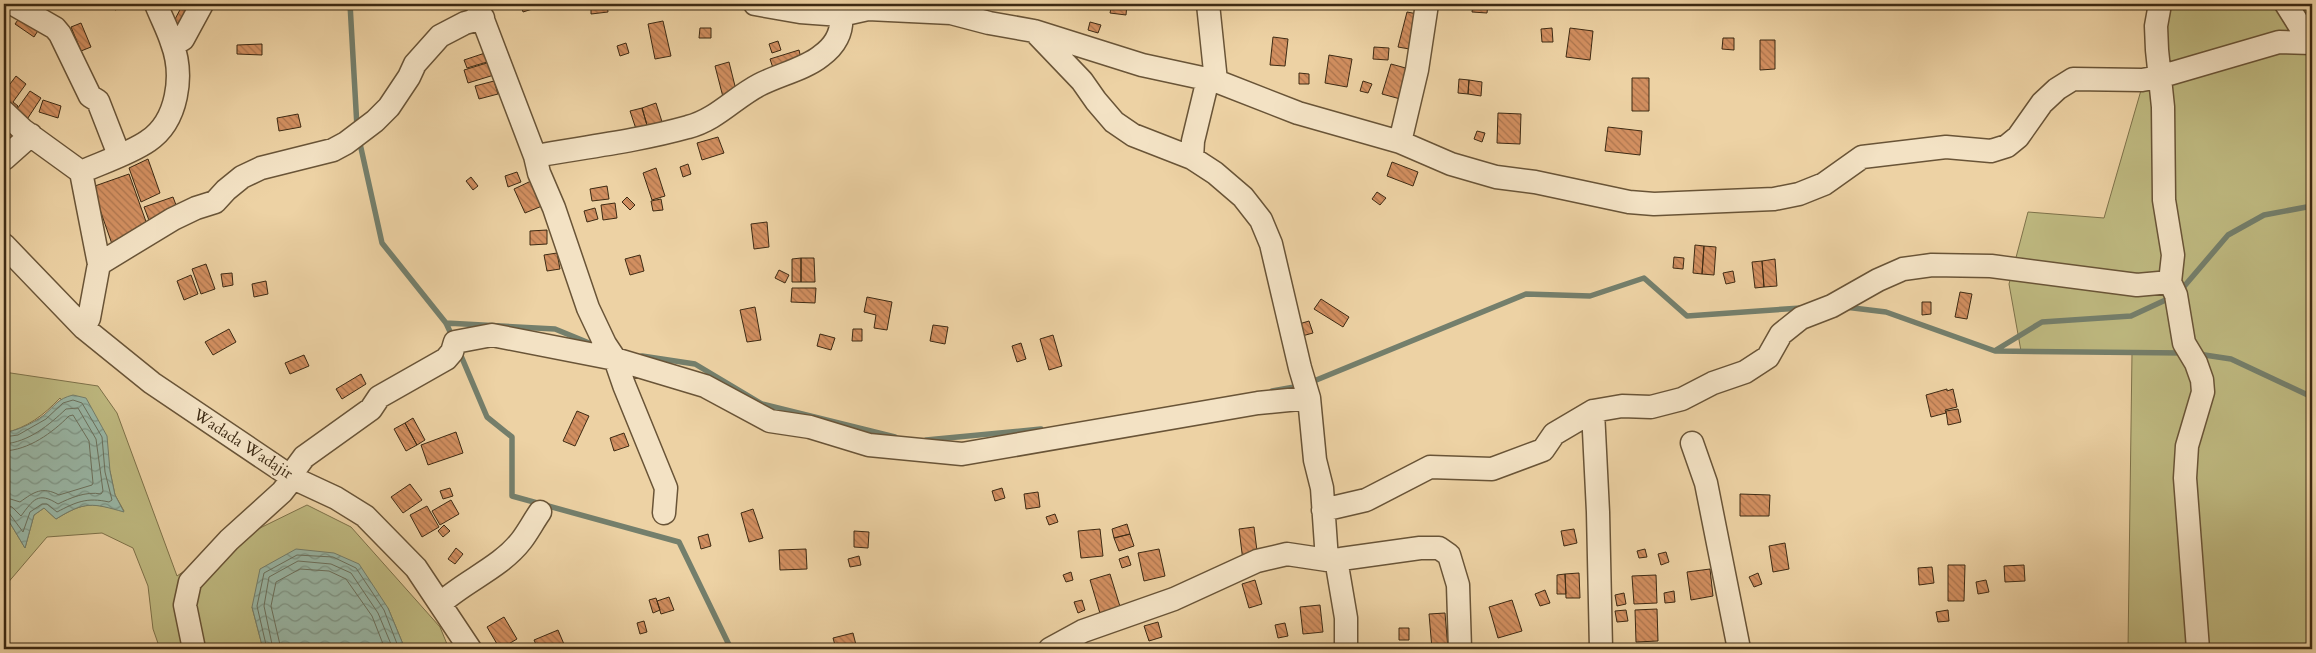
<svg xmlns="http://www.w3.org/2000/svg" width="2316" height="653" font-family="Cardo,serif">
<defs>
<pattern id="water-waves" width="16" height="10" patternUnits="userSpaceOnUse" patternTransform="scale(1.25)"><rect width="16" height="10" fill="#99b8a8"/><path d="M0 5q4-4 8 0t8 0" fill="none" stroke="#7e9688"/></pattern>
<pattern id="building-back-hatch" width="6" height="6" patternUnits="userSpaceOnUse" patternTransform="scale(1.25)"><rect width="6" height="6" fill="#d28f60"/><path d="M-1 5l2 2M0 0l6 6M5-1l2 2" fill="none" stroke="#ac754e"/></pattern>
</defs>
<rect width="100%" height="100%" fill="#edd2a4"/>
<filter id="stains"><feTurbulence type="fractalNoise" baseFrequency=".004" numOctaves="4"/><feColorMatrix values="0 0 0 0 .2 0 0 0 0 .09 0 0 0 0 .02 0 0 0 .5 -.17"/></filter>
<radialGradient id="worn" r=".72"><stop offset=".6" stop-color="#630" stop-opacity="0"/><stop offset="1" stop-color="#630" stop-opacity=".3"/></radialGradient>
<path fill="#bfba81" stroke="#7e724a" d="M2166 4H2312V649H2128L2132 353 2021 351 2009 284 2028 212 2104 218Z
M4 372 98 386 117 413 177 576 213 551 307 505 351 527 440 627 449 649H405L388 608 252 607 263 649H160L153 629 148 586 133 548 102 533 47 537 6 585 4 580V513L25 548 34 515 44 508 56 519C85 501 92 503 124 511L115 495 110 471 60 398C44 415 27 428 4 433Z"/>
<path fill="url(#water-waves)" stroke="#747f6c" d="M73 395 86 398 107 436 110 471 115 495 124 512C92 503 85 501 56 519L44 508 34 515 25 548 4 513V433C18 430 32 424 44 415 56 405 57 399 73 395Z
M296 549 334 553 359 564 388 608 405 649H263L252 607 260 569Z"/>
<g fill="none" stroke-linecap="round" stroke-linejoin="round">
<path stroke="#6b715e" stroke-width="1" d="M4 437 18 435 46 419 63 403 73 400 82 403 102 437 105 472 112 500 109 502C87 497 76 502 57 512L47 504H42L30 512 23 532 9 513 4 511
M4 444C29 442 49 425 66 409L78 408 96 439 103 491 101 494C86 491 70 498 58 504 38 491 33 500 21 516L12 507 4 505
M4 451C29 450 52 433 69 416L73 415 89 441 93 483 92 485 59 495C42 486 34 492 20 502L4 497
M267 649 257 606 264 573 297 555 333 557 356 568 384 610 399 649
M273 649 264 606 269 577 298 561 331 564 351 573 378 613 393 649
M281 649 271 606 276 582 300 569 329 571 346 579 372 616 385 649"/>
<path stroke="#747f6c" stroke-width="5.5" d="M350 4 357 127
M359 139 382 243 446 323 453 338
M2181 290 2228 235 2264 215 2312 206
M1845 307 1886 312 1995 351 2184 353
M446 323 555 329 594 345
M1996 350 2042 322 2131 316 2172 297
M459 351 487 417 512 437V496L679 542 731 649
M2198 354 2231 359 2312 397
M642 356 695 364 762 404 895 437
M1309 383 1526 294 1590 296 1644 278 1687 316 1801 308
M1272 391 1300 386
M926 440 1041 429"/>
</g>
<path fill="url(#building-back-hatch)" stroke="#3d2a13" d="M75 4H93L92 9 75 7Z
M113 4H134L115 10Z
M183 4H189L196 7 184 29 173 23Z
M521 4H548L523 12Z
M591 4H607L608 12 591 14Z
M1112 4H1127L1126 15 1110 13Z
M1473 4H1488L1487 13 1472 12Z
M1407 12 1423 15 1415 50 1398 47Z
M20 17 39 29 34 37 15 24Z
M663 21 671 56 655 59 648 24Z
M1090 22 1101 25 1098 33 1088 30Z
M81 23 91 47 81 51 71 27Z
M700 28H711V38H699Z
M1552 28 1553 42H1542L1541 29Z
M1570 28 1593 31 1590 60 1566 57Z
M1273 37 1288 39 1285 66 1270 65Z
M1723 38H1734V50L1722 49Z
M1760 40H1775V69L1760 70Z
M778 41 781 50 772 53 769 44Z
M626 43 629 53 620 56 617 46Z
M262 44V55L237 54V45Z
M1374 47 1389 48 1388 60 1373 59Z
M799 50 802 63 774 71 770 59Z
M485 53 487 62 467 68 464 60Z
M1329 55 1352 59 1347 87 1325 83Z
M490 62 494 75 468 83 464 70Z
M729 62 737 94 723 97 715 66Z
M1391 64 1413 70 1404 100 1382 94Z
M1299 73 1309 74V84H1299Z
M16 76 26 84 13 102 18 106 12 115 4 109V92Z
M1632 78H1649V111H1632Z
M1459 79 1469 80 1468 94 1458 93Z
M1469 80 1482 82 1481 96 1468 94Z
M494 81 498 94 479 99 475 86Z
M1363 81 1372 84 1368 93 1360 91Z
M30 91 41 98 24 124 12 116Z
M43 100 61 106 58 118 39 112Z
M656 103 664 128 649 132 642 108Z
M642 108 649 132 638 135 630 111Z
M1498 113 1521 114 1520 144 1497 143Z
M298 114 301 127 279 131 277 118Z
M4 121 22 135 11 148 4 142Z
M1608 127 1642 131 1640 155 1605 151Z
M1477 131 1485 133 1482 142 1474 139Z
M718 137 724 153 702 160 697 143Z
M148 159 160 193 141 202 129 168Z
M1392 162 1418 172 1413 186 1387 176Z
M688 164 691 174 683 177 680 167Z
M656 168 665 196 652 200 643 173Z
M517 172 521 182 508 187 505 176Z
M129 174 149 230 112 244 92 187Z
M471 177 478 186 473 190 466 181Z
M531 181 542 206 525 213 514 189Z
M607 186 609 199 592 201 590 189Z
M1377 192 1386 198 1380 205 1372 199Z
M173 197 179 213 150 223 144 207Z
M627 197 635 205 630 210 622 202Z
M661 199 663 210 653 211 651 201Z
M615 203 617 218 603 220 601 205Z
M595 208 598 219 587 222 584 211Z
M767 222 769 247 754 249 751 224Z
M547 230V244L530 245V231Z
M1695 245 1704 246 1702 274 1693 273Z
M1704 246 1716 247 1714 275 1702 274Z
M557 253 560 269 547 271 544 255Z
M640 255 644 271 630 275 625 259Z
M1674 257 1684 258 1683 269 1673 268Z
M801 258V282H792V259Z
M801 258H814L815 282H801Z
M1775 259 1777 286 1764 287 1762 261Z
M1762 261 1764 287 1755 288 1752 262Z
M206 264 215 289 201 294 192 269Z
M779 270 789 275 785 283 775 278Z
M1733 271 1735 282 1726 284 1723 273Z
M232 273 233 285 223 287 221 274Z
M191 275 198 294 184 300 177 281Z
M266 281 268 294 254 297 252 284Z
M792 288H816L815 303 791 302Z
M1960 292 1972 294 1967 319 1955 317Z
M867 297 892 302 887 330 874 328 876 315 864 312Z
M1321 299 1349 317 1343 327 1314 309Z
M1922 302H1931V314L1922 315Z
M755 307 761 340 747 342 740 310Z
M1309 321 1313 333 1302 336 1299 324Z
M933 325 948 327 945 344 930 341Z
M229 329 236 342 213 355 205 342Z
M853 329H862V341H852Z
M820 334 835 338 831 350 817 346Z
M1053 335 1062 366 1049 370 1040 339Z
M1021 343 1026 359 1017 362 1012 346Z
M304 355 309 366 290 374 285 363Z
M361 374 366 384 342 399 336 389Z
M1947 389V391L1953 389 1957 407 1945 410 1946 413 1931 417 1926 395Z
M1958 409 1961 422 1948 425 1946 411Z
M577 411 589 416 575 446 563 441Z
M413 418 425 440 417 445 405 423Z
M405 423 417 445 406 451 394 429Z
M456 432 463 453 428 465 421 445Z
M624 433 629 446 614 451 610 438Z
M410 484 422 500 403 513 391 497Z
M450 488 453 496 443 499 440 491Z
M1002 488 1005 498 995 501 992 491Z
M1038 492 1040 507 1026 509 1024 494Z
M1740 494 1770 495 1769 516H1740Z
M451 500 459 514 440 525 432 511Z
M427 506 439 527 422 537 410 515Z
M753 509 763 538 749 542 741 513Z
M1055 514 1058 522 1049 525 1046 517Z
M1127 524 1130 534 1114 538 1112 529Z
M444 525 450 531 443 537 438 531Z
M1254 527 1258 559 1243 561 1239 529Z
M1100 529 1103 556 1081 558 1078 531Z
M1574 529 1577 543 1564 546 1561 531Z
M854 531 869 532 868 548 854 547Z
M708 534 711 546 701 549 698 537Z
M1130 534 1134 546 1119 551 1114 538Z
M1785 543 1789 569 1773 572 1769 546Z
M456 548 463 554 455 564 448 559Z
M806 549 807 569 780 570 779 550Z
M1159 549 1165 576 1144 581 1138 553Z
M1645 549 1647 557 1639 558 1637 551Z
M1666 552 1669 562 1661 565 1658 554Z
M859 556 861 565 850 567 848 559Z
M1128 556 1131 565 1122 568 1119 559Z
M1948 565H1965L1964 601H1948Z
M2024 565 2025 581 2005 582 2004 566Z
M1932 567 1934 583 1919 585 1918 568Z
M1710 569 1713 596 1691 600 1687 572Z
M1071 572 1073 580 1066 582 1063 575Z
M1579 573 1580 598H1566L1565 574Z
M1758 573 1762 584 1754 587 1749 577Z
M1110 574 1122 613 1102 620 1090 580Z
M1565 574 1566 594H1557V575Z
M1656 575 1657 603 1634 604 1632 576Z
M1255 580 1262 604 1249 608 1242 584Z
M1986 580 1989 592 1978 594 1976 582Z
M1545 590 1550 603 1540 606 1535 594Z
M1674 591 1675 602 1665 603 1664 593Z
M1624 593 1626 604 1617 606 1615 595Z
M669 597 674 610 661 614 657 601Z
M656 598 660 610 653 613 649 600Z
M1082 600 1085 610 1078 613 1074 602Z
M1512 600 1522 631 1498 638 1489 607Z
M1320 605 1323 632 1303 634 1300 607Z
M1657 609 1658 641 1636 642 1635 610Z
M1626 610 1628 621 1617 622 1615 611Z
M1948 610 1949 621 1938 622 1936 612Z
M1445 613 1448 649H1432L1429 614Z
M504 617 517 639 500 649 487 627Z
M644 621 647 632 640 634 637 623Z
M1158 622 1162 637 1149 641 1144 626Z
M1285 623 1288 636 1278 638 1275 625Z
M1399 628H1409V640H1399Z
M558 630 566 649H538L534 640Z
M853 633 857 649H836L833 638Z"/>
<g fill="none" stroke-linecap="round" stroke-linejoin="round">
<g stroke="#695437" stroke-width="25">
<path id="minor" d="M13 4 55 28 60 34 90 96 98 101 119 155
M477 4 535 156 539 173 554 208 588 308 605 344 615 359 624 385 666 488 664 513
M755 4 800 12 841 15 868 9 951 13 989 23 1034 31 1142 65 1216 81 1298 113 1400 142 1451 164 1496 177 1535 182 1629 202 1654 204 1774 199 1799 194 1824 184 1862 157 1946 147 1991 151 2007 146 2018 137 2042 103 2057 89 2073 79 2142 80 2159 77 2279 42 2312 43
M1208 4 1216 81
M2160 4 2156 26 2157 50 2163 107 2164 200 2173 255 2170 282 2176 295 2184 343 2196 363 2202 380 2203 392 2187 446 2185 478 2198 649
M2286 4 2303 31 2312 37
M1038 35 1082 81 1096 101 1114 122 1133 135 1192 158 1215 173 1243 197 1261 220 1271 244 1300 368 1309 398 1315 460 1322 488 1327 560
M173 45 183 39 202 4
M4 112 23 130 81 172
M1400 142 1417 70 1427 4
M535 156C586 147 638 141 688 127 716 120 734 98 759 85 778 75 805 69 821 56 835 46 843 32 841 15
M1192 158 1193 141 1208 79
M4 159 31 135
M4 245 84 328 152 383 293 478 336 498 365 516 416 568 470 649
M99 264 173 219 196 208 215 202 226 190 242 177 261 168 333 150 346 143 375 121 389 107 409 77 415 64 440 36 465 23 483 18
M84 328 89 318 99 264 81 172C101 163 131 153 148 141 178 121 184 75 172 43 168 30 161 17 156 4
M1593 411 1598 512 1601 649
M1692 443 1706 483 1739 649
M290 476 304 457 371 409 379 397 446 359 452 352 455 342 492 335 615 359 705 386 770 421 810 427 869 445 962 454 1258 403 1309 398
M1323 510 1366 500 1430 467 1492 469 1543 450 1554 434 1593 411 1622 406 1651 407 1682 399 1713 383 1745 372 1768 357 1781 334 1801 318 1832 306 1878 280 1903 269 1932 265 1991 266 2137 285 2170 282
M1341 559 1337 565 1346 618V649
M441 603C465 581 501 567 521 541 528 532 533 522 540 512
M194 649 185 605 190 582 229 540 282 492 293 478
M1050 649 1083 631 1174 599 1257 561 1287 554 1327 560 1341 559 1420 548H1439L1449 555 1458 585 1460 649"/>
</g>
<use href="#minor" stroke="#f3e2c4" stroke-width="22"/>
</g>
<g text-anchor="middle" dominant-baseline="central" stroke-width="4.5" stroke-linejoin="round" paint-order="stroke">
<g font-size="16" fill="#3d2a13" stroke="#f3e2c4">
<text transform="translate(243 444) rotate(33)">Wadada Wadajir</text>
</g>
</g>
<rect width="2316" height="653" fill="none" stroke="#edd2a4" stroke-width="20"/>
<rect x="5" y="5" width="2306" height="643" fill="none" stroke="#3d2a13" stroke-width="2.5"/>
<rect x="10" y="10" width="2296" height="633" fill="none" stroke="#3d2a13"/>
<rect width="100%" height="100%" filter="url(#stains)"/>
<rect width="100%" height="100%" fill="url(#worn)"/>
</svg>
